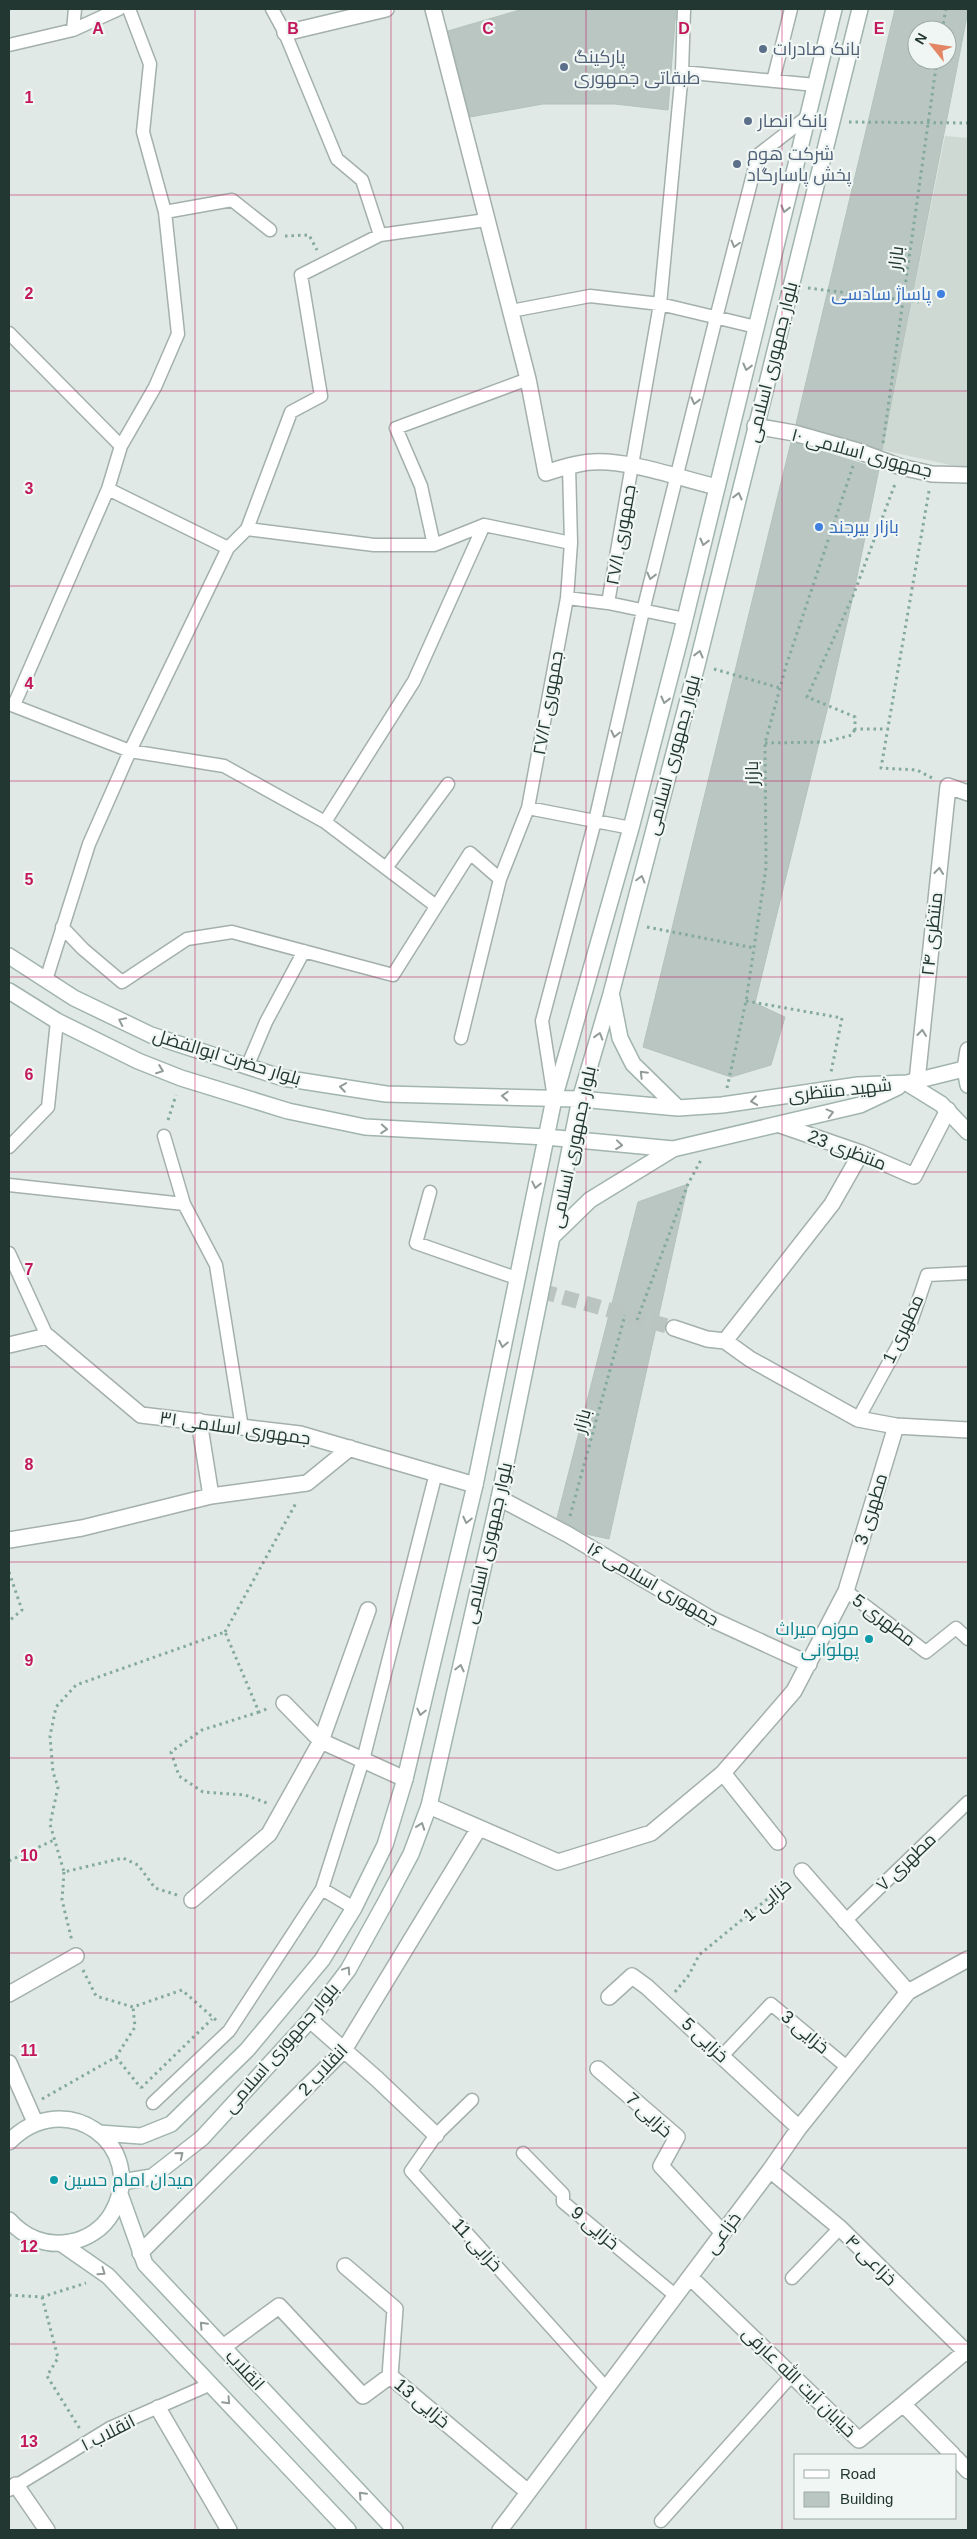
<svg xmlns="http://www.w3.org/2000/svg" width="977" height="2539" font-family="Helvetica,Cairo,sans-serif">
<rect width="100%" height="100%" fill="#e0e9e5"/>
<path fill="#ced9d4" d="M945 136 968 138V469L882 450Z"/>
<path fill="#b9c6c1" stroke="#b3c2bc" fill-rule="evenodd" d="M523 9H676L668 110 615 104H543L470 117 448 31Z
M895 9H968V11L882 450 796 424ZM917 30H947V60H917Z
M791 442 879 469 853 596 828 706 755 1003 785 1017 771 1065 731 1077 643 1047Z
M688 1184 609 1539 586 1534 557 1518 638 1202Z"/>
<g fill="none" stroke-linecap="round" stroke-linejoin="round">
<path stroke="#bac5c1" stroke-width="15" stroke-dasharray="15 8" stroke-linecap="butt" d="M541 1291 674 1328"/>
<g stroke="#a4b0ac" stroke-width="15">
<path id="service" d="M272 9 285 33 337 159 362 180 380 235
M73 30 75 9
M9 45 73 30 119 9
M682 72 815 85
M773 81 791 9
M165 212 232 200 270 230
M511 311 590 296 660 304 756 327
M9 333 121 446
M108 489 228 548
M247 529 374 545H434L484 525
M434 545 421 486 396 428 528 379
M567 598 608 603 685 619
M608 603 660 304 682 72 684 9
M9 704 130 751 224 766 325 822 436 906
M14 705 108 489 121 446 155 387 178 334 165 212 143 132 150 64 129 9
M528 808 631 828
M325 822 414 681 484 525 571 543
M386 868 448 784
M62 927 83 949 122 982 187 939 232 932 393 975 470 853 500 879
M46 980 89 844 130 751 228 548 247 529 291 412 321 396 301 275 380 235 486 220
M461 1038 500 879 528 808 567 598 571 543 569 466
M247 1067 266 1022 304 951
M554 1098 542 1021 595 821 643 611 716 318 758 155 807 117
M164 1136 184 1204 216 1265 242 1428
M9 1147 48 1107 57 1021
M9 1185 184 1204
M430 1192 416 1243 516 1278
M9 1253 47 1336
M858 1419 911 1322 927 1275 968 1273
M846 1591 926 1652 956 1628 968 1639
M322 1889 354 1908
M844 1922 968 1802
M722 2056 771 2004 848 2068
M472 2100 436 2135 411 2171 606 2388
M153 2103 229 2031 322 1889 363 1760 436 1473
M523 2153 563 2194V2202L676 2296
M792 2278 840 2228
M9 2490 110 2428 211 2384
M661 2521 792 2375"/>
</g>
<g stroke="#a4b0ac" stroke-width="18">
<path id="minor" d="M433 9 528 379 546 473C561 468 576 463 592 462 627 459 682 479 717 487
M285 33 386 9
M755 426 794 433 858 451 901 467 932 474 968 475
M965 1069 968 1050
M917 1081 948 786 968 793
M780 1125 861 1153 914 1176 948 1110
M674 1328 707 1339 725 1341 750 1359 858 1419 896 1426 968 1430
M725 1341 832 1204 861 1153
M9 1345 47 1336 141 1415 300 1434 475 1485
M199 1421 211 1496 307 1483 350 1448
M499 1498 567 1534 711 1619 809 1664
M9 1540 82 1528 211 1496
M284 1703 321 1741 405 1779
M429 1806 558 1862 651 1833 723 1773
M778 1842 723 1773 794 1691 846 1591 896 1426
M802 1871 908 1992
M192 1900 269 1834 321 1741 368 1610
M9 1994 76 1956
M609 1997 632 1976 647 1987 799 2128
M310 2020 377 2079 436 2135
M9 2063 35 2122
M598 2069 677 2137 661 2166 723 2233
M770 2170 840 2228 968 2354
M140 2253 344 2050 479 1828
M345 2266 395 2309 390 2376
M690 2277 859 2440 903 2404 953 2455
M223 2347 279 2306 363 2396 390 2376 528 2492
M903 2404 965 2352
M158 2408 229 2530
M956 2458 968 2471
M16 2485 47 2530
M500 2530 770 2170 799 2128 908 1992 968 1959"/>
</g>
<g stroke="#a1b4ad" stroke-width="18">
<path id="secondary" d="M9 956 74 998 151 1035 283 1078 386 1094 580 1099 678 1108 722 1105 858 1085 907 1083 968 1068
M9 991 57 1021 138 1061 181 1078 288 1111 365 1127 546 1137 673 1149 860 1105 898 1087
M612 997 620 1038 633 1064 678 1108
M965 1069 968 1085
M907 1083 941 1104 968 1132
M554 1235 590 1200 673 1149
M99 2133 141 2136 171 2124 247 2050 322 1960 354 1908 385 1845 405 1779 475 1485 554 1099 631 828 681 635 834 9
M9 2142C65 2084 150 2146 112 2213 103 2229 87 2239 70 2242 46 2247 24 2237 9 2220
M121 2182 152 2177 202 2138 310 2020 348 1970 385 1903 411 1854 429 1806 499 1498 580 1099 611 994 697 665 860 9
M120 2194 145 2264 395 2530
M62 2244 108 2276 348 2530"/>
</g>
<path stroke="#84a99e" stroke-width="3" stroke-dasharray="2.5 4" stroke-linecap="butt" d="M942 30 946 9
M849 122 968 123
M285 236 309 235 317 250
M808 288 919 302
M883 443 937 60
M929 491 881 768 917 770 934 779
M714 669 780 688
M889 729H855V717L807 697 853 596 895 484
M765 743 825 742 852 735 855 729
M647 927 754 948
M746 1001 842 1018 831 1072
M727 1088 746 1001 766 868 765 743 786 666 853 466
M168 1120 176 1095
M637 1320 688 1184 701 1160
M570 1516 625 1315
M9 1572 22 1610 9 1621
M225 1632 296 1503
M259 1712 202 1730 171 1752 179 1776 203 1792 245 1795 267 1803
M9 1861 54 1840
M64 1872 62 1900 72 1941
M177 1895 155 1888 138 1865 123 1858 64 1872 50 1824 58 1787 53 1772 50 1736 56 1707 76 1685 225 1632 259 1712 269 1708
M83 1970 96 1996 133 2007 182 1990 217 2021
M675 1992 689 1975 699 1955 788 1882
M116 2057 141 2088
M141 2088 212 2019
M42 2099 116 2057 135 2027 133 2007
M9 2295 42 2297 86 2283
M42 2297 58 2358 47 2376 80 2429"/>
<use href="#service" stroke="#fff" stroke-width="12"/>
<use href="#minor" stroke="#fff" stroke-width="15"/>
<use href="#secondary" stroke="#fff" stroke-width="15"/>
</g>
<defs><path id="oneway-chevron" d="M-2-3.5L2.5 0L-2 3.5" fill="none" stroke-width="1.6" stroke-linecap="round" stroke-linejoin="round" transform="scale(1.25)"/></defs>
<g stroke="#919b98">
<use href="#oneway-chevron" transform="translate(785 209) rotate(104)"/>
<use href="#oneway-chevron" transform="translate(735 244) rotate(105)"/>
<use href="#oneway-chevron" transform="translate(747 367) rotate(104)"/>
<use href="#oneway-chevron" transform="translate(695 401) rotate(104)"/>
<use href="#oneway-chevron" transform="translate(738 496) rotate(-76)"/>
<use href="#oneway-chevron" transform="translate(704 542) rotate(104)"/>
<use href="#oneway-chevron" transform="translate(651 576) rotate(104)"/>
<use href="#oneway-chevron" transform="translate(699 654) rotate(-76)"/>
<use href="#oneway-chevron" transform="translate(665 700) rotate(104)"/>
<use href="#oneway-chevron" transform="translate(615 734) rotate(103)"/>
<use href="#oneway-chevron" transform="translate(939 871) rotate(-84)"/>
<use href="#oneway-chevron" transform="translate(641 879) rotate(-75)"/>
<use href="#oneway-chevron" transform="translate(122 1021) rotate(-154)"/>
<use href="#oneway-chevron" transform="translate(922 1033) rotate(-84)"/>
<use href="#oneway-chevron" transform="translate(599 1036) rotate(-73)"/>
<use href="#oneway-chevron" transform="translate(160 1070) rotate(21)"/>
<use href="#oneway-chevron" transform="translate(643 1074) rotate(-135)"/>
<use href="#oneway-chevron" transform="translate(343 1087) rotate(-171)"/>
<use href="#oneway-chevron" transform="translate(505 1096) rotate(-177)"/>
<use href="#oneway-chevron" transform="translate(754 1101) rotate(172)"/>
<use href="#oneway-chevron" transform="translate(830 1113) rotate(-15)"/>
<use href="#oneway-chevron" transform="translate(384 1129) rotate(4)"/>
<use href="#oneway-chevron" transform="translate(619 1145) rotate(6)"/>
<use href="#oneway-chevron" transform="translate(536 1185) rotate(102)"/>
<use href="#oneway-chevron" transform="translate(503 1344) rotate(101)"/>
<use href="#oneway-chevron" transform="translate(467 1520) rotate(103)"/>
<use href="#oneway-chevron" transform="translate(460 1668) rotate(-77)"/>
<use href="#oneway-chevron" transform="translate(421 1712) rotate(103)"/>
<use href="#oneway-chevron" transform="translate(421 1826) rotate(-70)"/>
<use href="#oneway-chevron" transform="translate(347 1970) rotate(-56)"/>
<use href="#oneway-chevron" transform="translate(180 2155) rotate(-39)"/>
<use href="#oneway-chevron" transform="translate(102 2272) rotate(35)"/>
<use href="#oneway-chevron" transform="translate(203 2325) rotate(-133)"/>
<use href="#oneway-chevron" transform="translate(227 2401) rotate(47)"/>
<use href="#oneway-chevron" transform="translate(362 2495) rotate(-133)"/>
</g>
<path fill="none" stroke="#c2185b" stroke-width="1" stroke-opacity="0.55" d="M195 9V2530M391 9V2530M586 9V2530M782 9V2530M9 195H968M9 391H968M9 586H968M9 781H968M9 977H968M9 1172H968M9 1367H968M9 1562H968M9 1758H968M9 1953H968M9 2148H968M9 2344H968"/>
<g fill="#5c6f8a" stroke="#f0f6f3" stroke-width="2">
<circle cx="763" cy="49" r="5"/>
<circle cx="564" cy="67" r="5"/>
<circle cx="748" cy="121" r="5"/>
<circle cx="737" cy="164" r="5"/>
</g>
<g fill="#3f7fe0" stroke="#f0f6f3" stroke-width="2">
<circle cx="941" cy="294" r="5"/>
<circle cx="819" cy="527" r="5"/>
</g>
<g fill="#0f9aa8" stroke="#f0f6f3" stroke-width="2">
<circle cx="869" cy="1639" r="5"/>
<circle cx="54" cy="2180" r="5"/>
</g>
<g text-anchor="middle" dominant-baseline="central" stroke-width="4.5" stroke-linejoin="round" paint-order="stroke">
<g font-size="18" fill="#4e5e75" stroke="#f0f6f3" text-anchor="start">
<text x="773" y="49">بانک صادرات</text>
<text x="574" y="57">پارکینگ<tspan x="574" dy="21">طبقاتی جمهوری</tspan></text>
<text x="758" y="121">بانک انصار</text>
<text x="747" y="154">شرکت هوم<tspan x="747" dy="21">پخش پاسارگاد</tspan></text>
</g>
<g font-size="18" fill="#233732" stroke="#f0f6f3">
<text transform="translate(896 258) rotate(-83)">بازار</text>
<text transform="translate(772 362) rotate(-76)">بلوار جمهوری اسلامی</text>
<text transform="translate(862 453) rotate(15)">جمهوری اسلامی ۱۰</text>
<text transform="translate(621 535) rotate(-80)">جمهوری ۲۷/۱</text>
<text transform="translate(548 703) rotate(-80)">جمهوری ۲۷/۲</text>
<text transform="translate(673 755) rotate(-75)">بلوار جمهوری اسلامی</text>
<text transform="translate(752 773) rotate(-90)">بازار</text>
<text transform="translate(932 934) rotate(-84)">منتظری ۲۴</text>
<text transform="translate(227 1057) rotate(17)">بلوار حضرت ابوالفضل</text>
<text transform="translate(840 1090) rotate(-6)">شهید منتظری</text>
<text transform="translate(573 1147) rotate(-78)">بلوار جمهوری اسلامی</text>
<text transform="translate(847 1150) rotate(21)">منتظری 23</text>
<text transform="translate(903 1329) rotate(-65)">مطهری 1</text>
<text transform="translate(582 1421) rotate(-75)">بازار</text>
<text transform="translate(235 1428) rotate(8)">جمهوری اسلامی ۳۱</text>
<text transform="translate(871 1509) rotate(-73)">مطهری 3</text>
<text transform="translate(488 1543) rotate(-77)">بلوار جمهوری اسلامی</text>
<text transform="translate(653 1584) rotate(30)">جمهوری اسلامی ۱۶</text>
<text transform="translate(884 1620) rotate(37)">مطهری 5</text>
<text transform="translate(906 1862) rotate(-44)">مطهری ۷</text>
<text transform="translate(767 1900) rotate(-39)">خزایی 1</text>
<text transform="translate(805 2032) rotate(40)">خزایی 3</text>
<text transform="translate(705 2040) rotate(43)">خزایی 5</text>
<text transform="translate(281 2048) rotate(-49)">بلوار جمهوری اسلامی</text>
<text transform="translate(323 2070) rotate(-47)">انقلاب 2</text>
<text transform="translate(649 2115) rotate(43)">خزایی 7</text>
<text transform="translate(595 2228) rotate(40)">خزایی 9</text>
<text transform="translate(723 2233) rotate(-53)">خزاعی</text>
<text transform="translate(477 2245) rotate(48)">خزایی 11</text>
<text transform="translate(871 2260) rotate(45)">خزاعی ۴</text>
<text transform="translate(245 2370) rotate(47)">انقلاب</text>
<text transform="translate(799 2382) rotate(44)">خیابان آیت الله عارفی</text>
<text transform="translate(422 2403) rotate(40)">خزایی 13</text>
<text transform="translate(108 2433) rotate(-27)">انقلاب ۱</text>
</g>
<g font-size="18" fill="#366cbe" stroke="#f0f6f3" text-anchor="end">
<text x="931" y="294">پاساژ سادسی</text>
<text x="829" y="527" text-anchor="start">بازار بیرجند</text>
</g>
<g font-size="18" fill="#0d838f" stroke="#f0f6f3" text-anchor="end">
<text x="859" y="1629">موزه میراث<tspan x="859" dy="21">پهلوانی</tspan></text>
<text x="64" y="2180" text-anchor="start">میدان امام حسین</text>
</g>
</g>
<g font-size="16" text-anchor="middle" font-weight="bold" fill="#c2185b" stroke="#f0f6f3" stroke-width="4.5" stroke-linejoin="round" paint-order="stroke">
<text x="98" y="34">A</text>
<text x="293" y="34">B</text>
<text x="488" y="34">C</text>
<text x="684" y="34">D</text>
<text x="879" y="34">E</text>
<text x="29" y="103">1</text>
<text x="29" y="299">2</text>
<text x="29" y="494">3</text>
<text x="29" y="689">4</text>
<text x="29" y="885">5</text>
<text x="29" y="1080">6</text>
<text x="29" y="1275">7</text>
<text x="29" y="1470">8</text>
<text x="29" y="1666">9</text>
<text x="29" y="1861">10</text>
<text x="29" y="2056">11</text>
<text x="29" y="2252">12</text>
<text x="29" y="2447">13</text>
</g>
<rect width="977" height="2539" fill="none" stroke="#233732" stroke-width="20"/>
<rect x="794" y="2454" width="162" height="65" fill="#f0f6f3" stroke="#9eaaa6"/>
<rect x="804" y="2470" width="25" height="8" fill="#ffffff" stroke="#9eaaa6"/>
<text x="840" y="2479" font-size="15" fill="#233732">Road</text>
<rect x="804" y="2492" width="25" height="15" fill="#b9c6c1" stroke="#9eaaa6"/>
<text x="840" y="2504" font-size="15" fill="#233732">Building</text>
<g transform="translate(932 45) rotate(300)"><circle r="24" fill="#f0f6f3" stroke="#9eaaa6"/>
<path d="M0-4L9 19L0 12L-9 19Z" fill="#e28665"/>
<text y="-8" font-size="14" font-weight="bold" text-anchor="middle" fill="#233732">N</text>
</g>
</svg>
